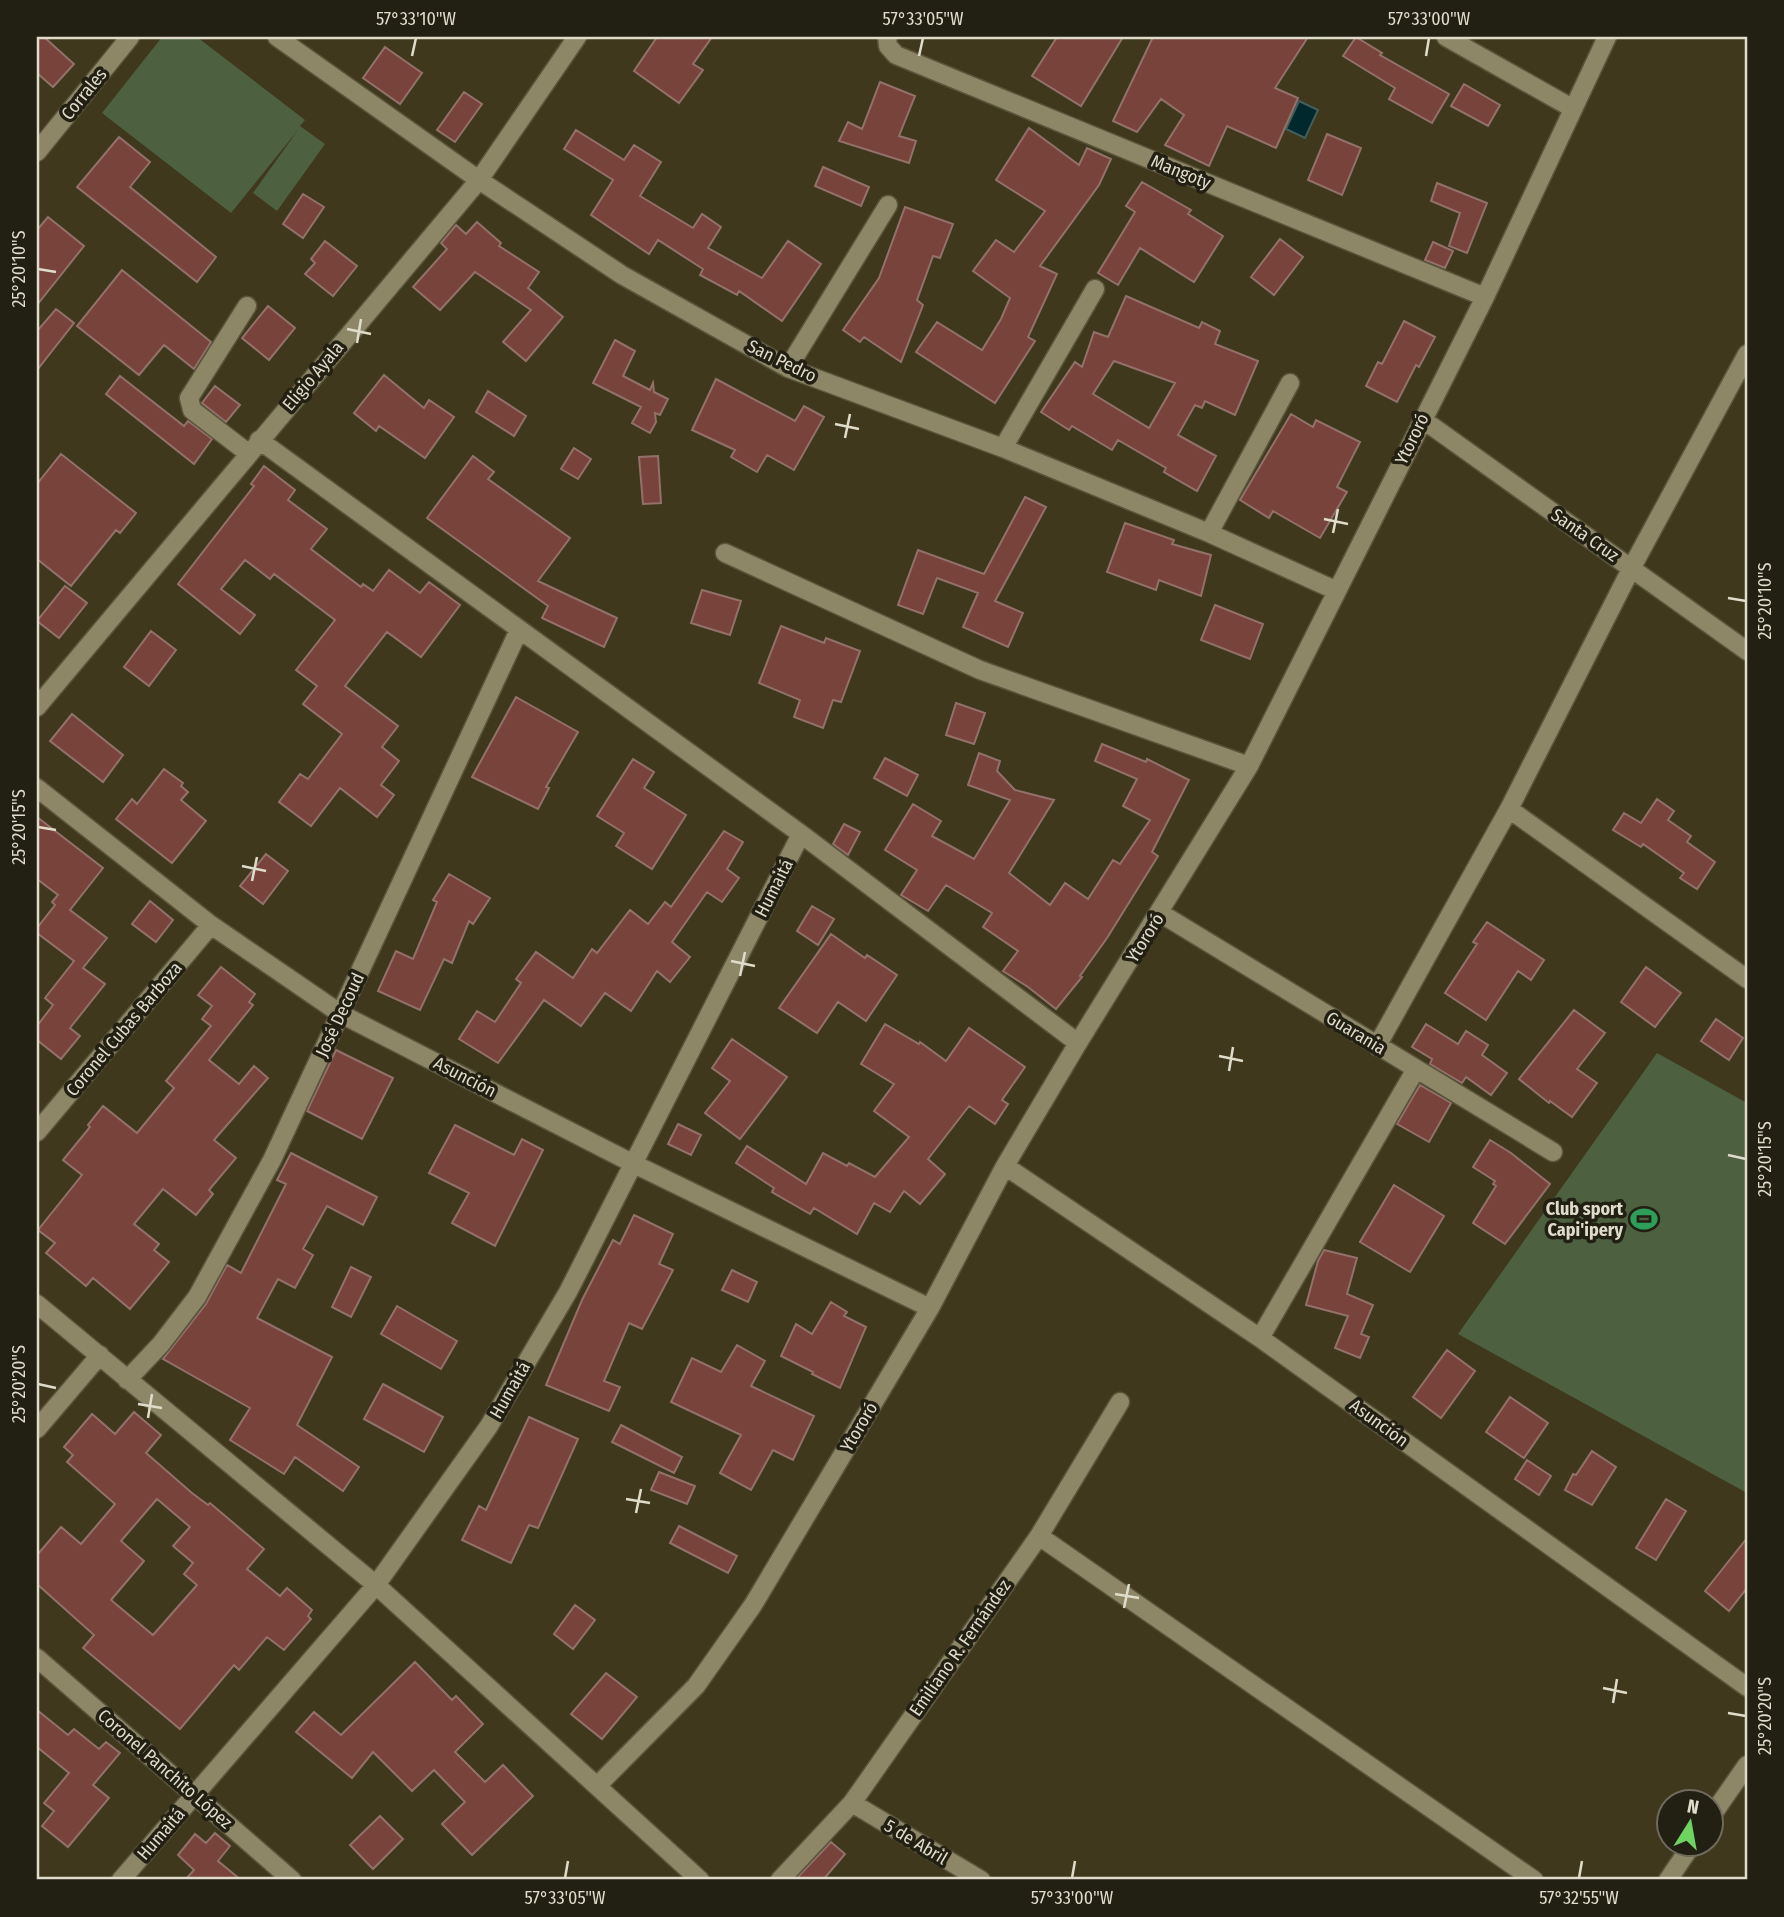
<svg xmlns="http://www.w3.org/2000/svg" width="1784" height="1917" font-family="'Fira Sans Condensed',sans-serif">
<rect width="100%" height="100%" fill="#3f381c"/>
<path fill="#4d6040" d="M162 37H197L305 120 300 126 325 144 277 211 253 193 298 130 231 213 102 113Z
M1657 1053 1747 1103V1493L1458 1334Z"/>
<path fill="#00282d" stroke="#435e5c" stroke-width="2" d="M1299 101 1318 110 1305 138 1286 129Z"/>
<path fill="#78433b" stroke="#93716b" stroke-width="2" fill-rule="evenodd" d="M37 37H44L74 64 53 87 37 73Z
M657 37H712L693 64 703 70 679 103 634 71Z
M1057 37H1123L1081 106 1032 76Z
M1153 37H1308L1275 88 1298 98 1276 148 1227 126 1209 166 1165 145 1184 115 1161 99 1137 132 1113 121Z
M1356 37 1382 53 1380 55 1449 94 1432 123 1389 99 1395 88 1343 56Z
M385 47 422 73 400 104 363 78Z
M880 82 915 96 899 136 916 141 909 163 839 141 848 122 862 129Z
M1464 84 1500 105 1488 126 1451 106Z
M464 92 482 104 455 142 437 130Z
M1029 128 1079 165 1087 148 1111 159 1099 185 1040 266 1057 274 1028 337 1035 341 995 403 916 352 937 322 982 350 1001 319 1010 298 973 271 996 240 1014 252 1045 211 996 180Z
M576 130 624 160 634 145 661 162 640 196 693 228 702 214 721 227 708 248 762 278 788 241 821 264 782 321 739 291 737 295 700 275 703 269 658 240 649 254 591 215 613 180 564 149Z
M1327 134 1361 148 1342 195 1308 180Z
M119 137 150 162 130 187 216 257 197 282 77 187Z
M823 167 869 187 861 206 815 186Z
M1142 182 1191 210 1188 214 1223 236 1194 282 1140 248 1118 285 1098 273 1135 212 1126 206Z
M1437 183 1487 203 1467 253 1449 246 1460 213 1431 201Z
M303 194 324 207 303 238 283 224Z
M905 207 953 224 940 258 933 256 917 300 923 305 901 362 864 337 860 342 843 330 879 278Z
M48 217 84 246 37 305V230Z
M477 222 501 243 499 246 539 272 528 288 563 317 526 361 503 342 531 310 475 272 440 310 413 287 447 249 441 243 456 225 466 234Z
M1280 239 1303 257 1274 295 1251 277Z
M325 241 357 266 333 296 305 274 315 263 311 259Z
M1433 242 1453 251 1445 268 1425 260Z
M122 270 211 342 194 369 164 345 139 375 77 326Z
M1126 296 1199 328 1202 322 1220 331 1215 344 1258 361 1235 415 1205 401 1202 408 1195 405 1178 435 1216 456 1197 491 1164 472 1166 468 1118 440 1112 450 1072 426 1069 430 1041 412 1075 362 1082 367 1094 332 1108 337ZM1114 361 1175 383 1149 428 1093 394Z
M268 306 295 328 269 360 242 338Z
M56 309 74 323 37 370V331Z
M1404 321 1435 337 1419 367 1416 365 1397 402 1366 386 1378 362 1382 364Z
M615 340 635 351 623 376 650 390 653 383 654 392 668 399 660 415 655 413 656 422 650 433 632 423 641 407 593 383Z
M384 375 424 408 429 400 454 417 425 458 379 426 376 431 354 413Z
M120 376 184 426 188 421 212 439 194 464 106 394Z
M716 379 795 421 804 406 824 417 794 470 767 455 757 472 731 457 735 450 692 430Z
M215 386 240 405 226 422 202 403Z
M488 391 526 416 514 436 476 412Z
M1291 414 1313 427 1316 420 1360 442 1337 487 1347 492 1320 538 1273 511 1269 518 1240 500Z
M574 448 591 459 578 479 561 469Z
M61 454 136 513 120 533 116 530 71 586 37 559V484Z
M473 456 494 472 488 479 570 538 538 581 617 618 604 647 542 618 548 606 427 518Z
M658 456 661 503 643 504 639 457Z
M264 466 295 490 288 500 327 529 311 549 361 587 363 584 373 591 389 570 420 593 429 582 460 605 421 657 387 632 345 686 398 726 382 747 399 761 381 785 394 795 377 817 340 788 311 826 279 802 300 774 308 779 342 734 303 704 317 686 296 670 335 620 274 574 270 579 245 560 221 589 255 615 240 634 178 584 254 486 251 484Z
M1025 497 1046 507 995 601 1023 613 1008 647 963 627 978 593 937 578 923 614 898 605 918 550 984 574Z
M1125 523 1174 540 1172 544 1211 555 1201 596 1159 580 1156 590 1107 572Z
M65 586 87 603 59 638 37 621Z
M702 590 741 601 730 635 691 623Z
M1215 605 1263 624 1250 659 1201 640Z
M781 626 824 643 826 638 860 651 841 702 833 700 823 728 794 717 800 700 759 683Z
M151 631 176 650 149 686 124 667Z
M516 697 578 732 546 787 549 788 538 809 472 777Z
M956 703 985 713 974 744 946 735Z
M72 714 123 755 103 782 50 741Z
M1102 744 1146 762 1147 759 1189 780 1152 852 1158 856 1107 938 1080 976 1082 977 1056 1009 1028 987 1003 971 1018 951 983 927 992 913 946 885 928 911 901 895 917 870 885 850 913 804 941 821 932 836 974 859 1010 800 968 785 979 753 1000 761 997 771 1015 790 1054 800 1009 873 1050 905 1065 883 1088 899 1113 860 1120 864 1150 820 1123 806 1137 779 1095 761Z
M885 758 918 775 907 796 874 778Z
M633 759 654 772 644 788 686 815 652 869 616 846 624 833 597 816Z
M164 769 183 783 181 786 188 792 181 800 206 821 172 863 116 819 132 799 137 804Z
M1657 799 1674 811 1668 820 1691 836 1687 842 1715 862 1697 889 1680 878 1684 873 1643 844 1641 847 1613 830 1624 813 1641 823Z
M37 817 103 868 70 910 107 938 83 968 105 984 70 1028 80 1036 61 1059 37 1040V1026L53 1005 45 998 74 961 37 933V928L55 905 52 902 58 895 37 879Z
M844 824 860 832 848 855 833 844Z
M724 831 743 842 727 869 739 878 722 902 707 892 672 942 690 957 670 982 657 971 631 1011 605 993 581 1026 544 1000 498 1063 459 1039 477 1011 495 1022 521 983 516 979 536 952 573 978 592 949 597 953 630 910 648 924 665 902 671 907Z
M266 854 288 871 263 904 240 886Z
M449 874 490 898 473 924 469 921 452 963 444 959 420 1010 378 991 396 951 413 959 437 902 433 900Z
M150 901 173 920 156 942 132 924Z
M812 906 834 919 818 945 797 931Z
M1487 922 1544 960 1531 980 1518 971 1486 1020 1445 993 1477 944 1473 942Z
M831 934 865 958 867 955 897 975 866 1021 838 1002 817 1033 779 1008Z
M221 967 255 994 249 1002 253 1005 209 1060 239 1084 254 1066 268 1078 214 1140 236 1158 209 1190 213 1194 196 1215 163 1189 134 1224 159 1244 154 1250 169 1262 130 1309 93 1278 86 1286 46 1253 55 1243 38 1230 82 1175 63 1160 90 1127 88 1125 103 1106 137 1133 174 1088 166 1081 211 1026 202 1019 212 1006 198 995Z
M1646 967 1681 993 1655 1027 1621 1002Z
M1574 1010 1605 1033 1577 1069 1597 1083 1572 1117 1550 1101 1549 1103 1519 1079Z
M1716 1019 1743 1038 1729 1060 1701 1041Z
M885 1024 919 1044 920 1042 946 1061 969 1028 1025 1067 1002 1100 1008 1104 995 1124 969 1106 928 1159 945 1174 920 1204 904 1191 890 1212 874 1203 857 1234 814 1208 810 1214 772 1192 774 1188 736 1163 747 1146 806 1184 823 1153 847 1166 849 1163 875 1177 909 1137 874 1111 894 1084 861 1064Z
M1426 1024 1458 1044 1466 1031 1488 1045 1482 1055 1507 1073 1491 1095 1466 1077 1462 1083 1430 1064 1432 1059 1412 1047Z
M732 1039 787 1077 740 1139 705 1113 730 1081 712 1068Z
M336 1050 393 1078 362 1139 307 1111Z
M1420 1085 1451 1103 1429 1142 1397 1124Z
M678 1124 701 1135 691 1155 668 1144Z
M455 1125 514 1155 522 1139 543 1150 495 1246 452 1223 469 1193 429 1173Z
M1490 1140 1511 1153 1550 1184 1505 1244 1473 1223 1496 1186 1493 1184 1495 1181 1473 1167Z
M291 1153 377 1197 363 1225 327 1206 303 1249 313 1255 295 1288 278 1279 257 1318 332 1357 297 1425 359 1467 343 1491 295 1457 284 1474 230 1440 250 1408 163 1359 206 1304 227 1265 241 1273 286 1184 277 1180Z
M1394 1185 1444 1216 1410 1272 1360 1242Z
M634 1215 673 1234 659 1264 673 1270 642 1329 629 1323 604 1381 620 1387 609 1411 546 1385 582 1300 613 1240 620 1244Z
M1324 1250 1357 1258 1347 1294 1373 1305 1361 1334 1369 1337 1360 1358 1335 1348 1348 1316 1306 1305 1318 1261Z
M351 1267 371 1277 351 1317 332 1307Z
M732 1270 757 1282 748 1302 722 1290Z
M831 1302 847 1312 844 1316 866 1327 840 1388 812 1374 813 1372 781 1356 796 1324 812 1334Z
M397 1306 457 1341 441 1369 381 1334Z
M737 1345 765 1361 751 1386 814 1416 793 1460 773 1450 751 1490 720 1473 741 1435 671 1402 692 1358 721 1372Z
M1447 1350 1475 1371 1441 1418 1413 1397Z
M383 1384 443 1417 424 1452 364 1419Z
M1510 1397 1548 1423 1524 1458 1486 1432Z
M134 1412 161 1435 146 1453 192 1493 208 1505 210 1503 264 1549 247 1569 280 1596 287 1588 312 1610 308 1616 311 1619 284 1650 267 1637 239 1670 234 1665 180 1729 83 1648 94 1635 37 1584V1555L61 1527 81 1544 115 1504 67 1462 73 1455 64 1447 92 1414 115 1434ZM157 1499 190 1527 173 1546 193 1563 184 1574 197 1585 153 1635 111 1600 144 1561 121 1541Z
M529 1417 578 1439 538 1528 529 1525 511 1563 462 1540 479 1506 486 1510Z
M621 1425 682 1457 674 1473 612 1442Z
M1592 1451 1616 1467 1592 1505 1565 1490 1573 1474 1576 1475Z
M1527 1460 1551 1476 1539 1495 1515 1479Z
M659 1472 695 1486 687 1504 651 1490Z
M1666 1499 1686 1511 1656 1560 1636 1548Z
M679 1526 737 1556 728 1573 670 1543Z
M1747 1538V1588L1729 1611 1705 1591Z
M575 1605 595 1620 573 1649 554 1634Z
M415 1662 452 1700 456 1696 483 1724 455 1752 485 1782 503 1765 533 1796 472 1855 442 1824 465 1802 434 1770 412 1791 373 1752 352 1778 296 1732 314 1712 341 1735Z
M606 1673 637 1697 602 1739 571 1714Z
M37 1710 68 1735 74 1729 99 1749 106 1742 120 1753 93 1785 109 1798 68 1847 42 1826 54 1811 44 1803 69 1773 37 1747Z
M380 1816 403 1839 373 1869 350 1845Z
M215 1833 230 1846 218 1861 241 1880H185L194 1870 178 1855 195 1834 206 1843Z
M831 1842 845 1854 823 1880H795Z"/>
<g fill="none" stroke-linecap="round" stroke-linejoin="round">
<g stroke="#59543b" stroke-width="21">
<path id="minor" d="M277 37 479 180 622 275 788 368 1003 448 1209 533 1337 591
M887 37 888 46 896 55 1485 297
M1446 37 1572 108
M37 152 130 37
M247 306 189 398 192 410 248 453
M788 368 888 205
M1422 419 1747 651
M259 440 801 834 1078 1043
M1003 448 1095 289
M1209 533 1290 383
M725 553 980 670 1249 766
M37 707 479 180 577 37
M37 788 211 925 341 1014 634 1164 930 1308
M1509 809 1747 979
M1160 913 1553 1152
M1377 1046 1509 809 1631 569 1747 354
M37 1132 211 925
M1005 1166 1260 1338 1747 1687
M37 1304 376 1585 700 1880
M1260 1338 1416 1069
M127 1380 161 1344 197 1297 272 1160 519 630
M37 1429 100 1355
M1039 1536 1534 1880
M37 1658 292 1880
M597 1786 696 1686 753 1605 930 1308 1005 1166 1078 1043 1249 766 1485 297 1607 37
M852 1803 981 1880
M1710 1818 1747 1765
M121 1880 376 1585 489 1426 568 1292 801 834
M780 1880 852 1803 1039 1536 1120 1402
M1668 1880 1693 1843"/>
</g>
<use href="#minor" stroke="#8d8667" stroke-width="18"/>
</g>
<path fill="none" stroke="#dfdccb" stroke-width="2.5" d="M412 56 416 38M919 56 923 38M1426 56 1429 38M38 269 56 272M347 329 371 334M357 343 361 319M835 424 859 429M845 438 850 414M1324 519 1348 524M1333 533 1338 509M1728 598 1746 601M38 827 56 830M242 866 266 871M252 881 257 857M731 961 755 966M740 976 745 952M1219 1056 1243 1061M1229 1071 1233 1047M1728 1155 1746 1159M38 1384 56 1388M138 1404 162 1408M148 1418 152 1394M626 1499 650 1503M636 1513 641 1489M1115 1594 1139 1598M1124 1608 1129 1584M1603 1688 1627 1693M1613 1703 1617 1679M1728 1713 1746 1716M565 1878 568 1861M1072 1878 1075 1861M1579 1878 1582 1861"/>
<defs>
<g id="stadium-bare" transform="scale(2.1)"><path d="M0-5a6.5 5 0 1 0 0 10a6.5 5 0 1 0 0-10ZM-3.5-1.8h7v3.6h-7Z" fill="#2e9e5b" stroke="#221f13" stroke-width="2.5" paint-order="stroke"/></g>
</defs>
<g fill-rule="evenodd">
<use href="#stadium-bare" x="1644" y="1219"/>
</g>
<g text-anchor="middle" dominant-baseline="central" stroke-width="7" stroke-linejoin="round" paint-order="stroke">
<g font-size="18" fill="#dfdccb" stroke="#221f13">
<text transform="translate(84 94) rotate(-51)">Corrales</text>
<text transform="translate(1181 172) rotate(22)">Mangoty</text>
<text transform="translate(782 361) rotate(26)">San Pedro</text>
<text transform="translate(313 376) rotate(-50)">Eligio Ayala</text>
<text transform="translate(1412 439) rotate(-64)">Ytororó</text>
<text transform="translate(1585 535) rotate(35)">Santa Cruz</text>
<text transform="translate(774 888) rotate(-63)">Humaitá</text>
<text transform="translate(1145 938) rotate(-58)">Ytororó</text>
<text transform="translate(340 1015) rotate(-65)">José Decoud</text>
<text transform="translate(124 1029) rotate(-50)">Coronel Cubas Barboza</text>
<text transform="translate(1356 1033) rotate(31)">Guarania</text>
<text transform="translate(465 1077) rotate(27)">Asunción</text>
<text transform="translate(510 1390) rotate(-60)">Humaitá</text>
<text transform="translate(1379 1423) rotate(36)">Asunción</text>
<text transform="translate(859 1427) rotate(-59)">Ytororó</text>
<text transform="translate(960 1648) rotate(-55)">Emiliano R. Fernández</text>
<text transform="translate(165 1769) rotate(41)">Coronel Panchito López</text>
<text transform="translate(161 1834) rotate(-49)">Humaitá</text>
<text transform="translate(916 1842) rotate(31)">5 de Abril</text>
</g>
<g font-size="18" font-weight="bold" fill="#dfdccb" stroke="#221f13" text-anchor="end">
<text x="1623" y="1209">Club sport<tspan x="1623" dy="21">Capi'ipery</tspan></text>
</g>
</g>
<rect width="1784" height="1917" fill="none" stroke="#221f13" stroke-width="77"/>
<g transform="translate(1690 1823) rotate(11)"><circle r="33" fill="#221f13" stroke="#6e6b5d" stroke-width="2"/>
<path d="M0-5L12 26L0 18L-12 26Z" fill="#6ed360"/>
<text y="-10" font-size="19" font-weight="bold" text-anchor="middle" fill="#dfdccb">N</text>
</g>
<rect x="38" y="38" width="1708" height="1840" fill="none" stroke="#dfdccb" stroke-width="2.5"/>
<g font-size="18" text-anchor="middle" fill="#dfdccb">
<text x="416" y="25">57°33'10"W</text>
<text x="923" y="25">57°33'05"W</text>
<text x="1429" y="25">57°33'00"W</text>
<text transform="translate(19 269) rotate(-90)" y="6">25°20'10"S</text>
<text transform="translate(1765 601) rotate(-90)" y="6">25°20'10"S</text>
<text transform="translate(19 827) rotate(-90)" y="6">25°20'15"S</text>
<text transform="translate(1765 1159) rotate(-90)" y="6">25°20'15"S</text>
<text transform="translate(19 1384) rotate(-90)" y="6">25°20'20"S</text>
<text transform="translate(1765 1716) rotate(-90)" y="6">25°20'20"S</text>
<text x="565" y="1904">57°33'05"W</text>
<text x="1072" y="1904">57°33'00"W</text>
<text x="1579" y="1904">57°32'55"W</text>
</g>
</svg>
